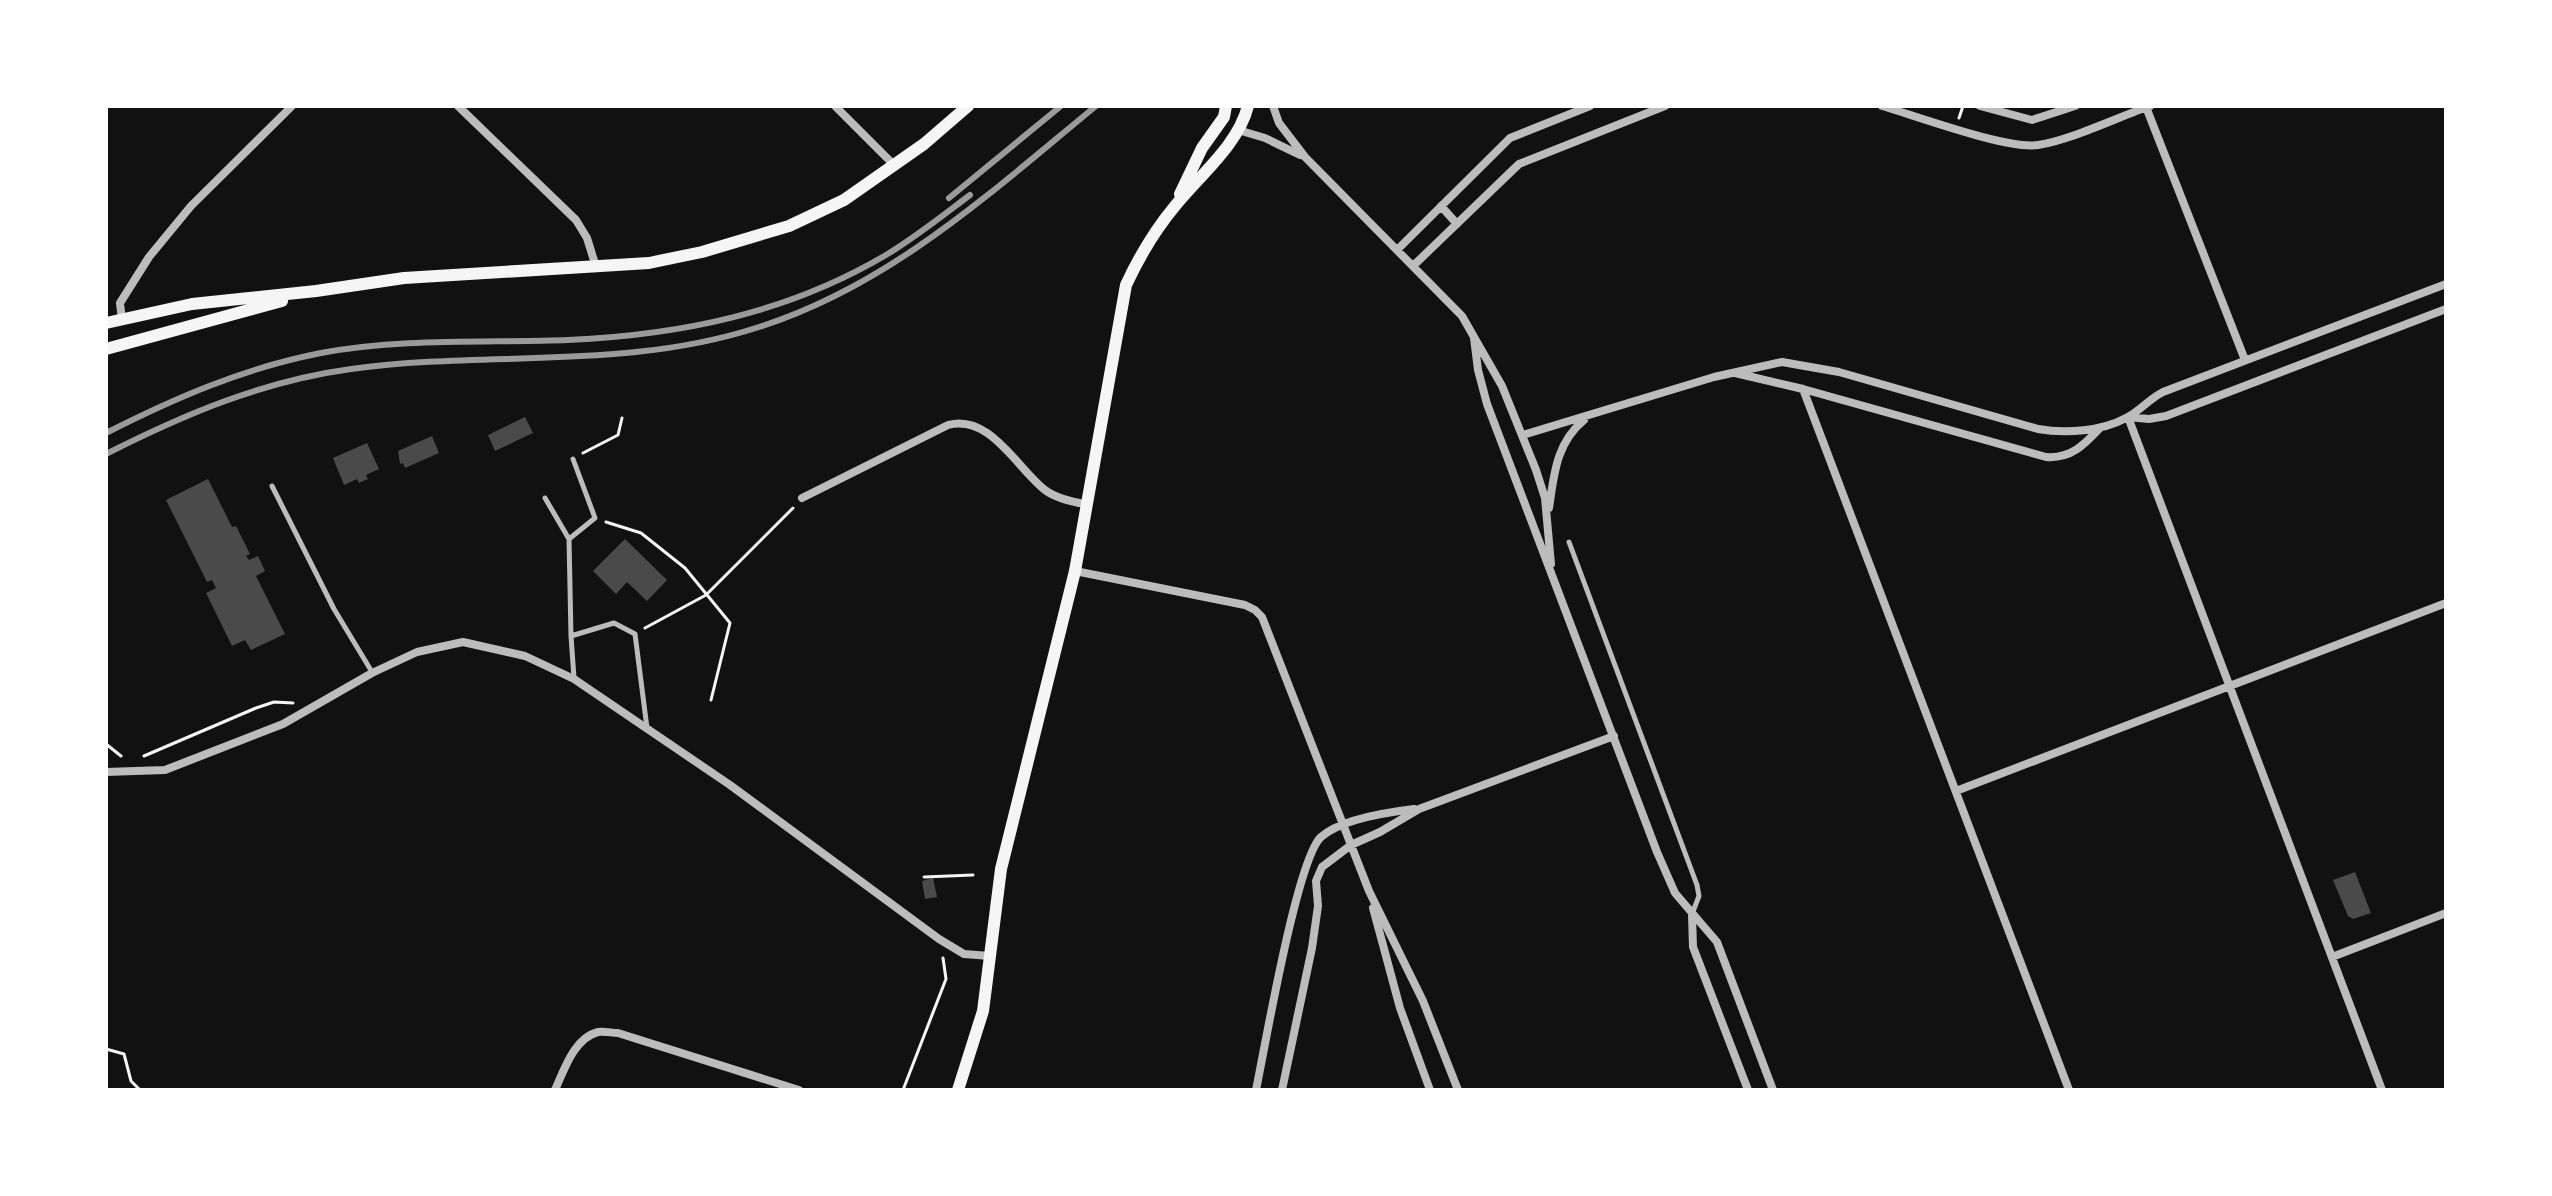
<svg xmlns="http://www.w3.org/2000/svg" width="2552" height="1196" font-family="Literata,serif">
<rect width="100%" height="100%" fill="#111"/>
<path fill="#4a4a4a" d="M525 417 533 433 495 451 488 435Z
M432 436 439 453 405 468 403 463 400 464 398 451Z
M367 443 379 469 366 475 368 479 359 483 357 479 344 485 333 458Z
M208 479 232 527 236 526 250 554 246 556 249 560 258 556 265 571 256 576 285 634 251 650 245 640 232 646 206 593 216 588 212 580 207 582 166 500Z
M625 539 667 580 647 601 627 582 616 594 593 571Z
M2355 872 2371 913 2353 919 2348 916 2333 880Z
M933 878 937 897 925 899 922 881Z"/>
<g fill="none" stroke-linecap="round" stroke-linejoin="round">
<path stroke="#f5f5f5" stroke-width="3" d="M1959 118 1963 106
M583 453 618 435 622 418
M606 522 641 533 685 568 730 623 711 700
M645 628 706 595 793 508
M106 744 121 756
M144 756 256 708 274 702 293 703
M924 877 973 875
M106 1049 124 1054 131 1081 140 1090
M903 1090 946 979 943 958"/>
<path stroke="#bcbcbc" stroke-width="5" d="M272 486 334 609 372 672
M545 498 569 539 571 636 574 678
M569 539 595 518 573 459
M1569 542 1697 885 1699 896 1692 914
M571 636 614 623 635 634 647 728"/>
<path stroke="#bcbcbc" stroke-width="8" d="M458 106 576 220 587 238 596 267
M835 106 894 165
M1273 106 1279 123 1305 157 1462 316 1502 386 1536 470 1545 498 1551 564
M1882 106C1916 116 2008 150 2038 145 2071 140 2118 117 2150 106
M1980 106 2032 120 2075 106
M2146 107 2245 360
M1238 130 1265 138 1300 155
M1441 206 1457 224
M1397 250 1510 138 1590 106
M1413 266 1519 164 1665 106
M122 320 120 303 149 257 191 206 292 106
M1474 338 1478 370 1487 404 1657 852 1675 893 1717 942 1773 1090
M1735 373 1803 389 2046 457C2071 459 2084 445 2100 428
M1803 389 2069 1090
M2128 417 2382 1090
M2128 417 2149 419 2166 416 2446 309
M1523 435 1714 377 1782 362 1839 372 2038 429C2066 434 2102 431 2126 418 2140 411 2149 399 2163 392L2446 284
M802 498 948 425C990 414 1016 467 1045 490 1057 499 1072 502 1086 504
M1549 508C1554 475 1556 443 1584 420
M1075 571 1245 605 1255 610 1262 617 1369 891 1423 1001 1458 1090
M106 772 165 770 283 724 372 673 417 652 463 642 525 656 574 679 730 785 939 939 964 954 990 956
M1956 791 2446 603
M1373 908 1400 1008 1430 1090
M1692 915 1693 947 1748 1090
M2332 957 2446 913
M555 1090C564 1070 574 1038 598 1032 604 1031 612 1033 618 1033L799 1090
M1256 1090C1265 1047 1297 859 1321 837 1341 819 1389 812 1414 809
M1282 1090 1312 948 1318 906 1316 881 1322 867 1351 845 1380 832 1419 809 1614 736"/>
<path stroke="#f5f5f5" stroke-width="12" d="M1180 194 1202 148 1224 117 1226 106
M106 323 192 304 316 291 404 278 649 263 702 252 789 226 844 200 924 144 968 106
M106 349 282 301
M958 1090 983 1011 1001 869 1075 571 1126 285C1139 257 1155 230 1175 206 1200 175 1238 145 1248 106"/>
<path stroke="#9a9a9a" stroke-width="6" d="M949 198 1061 106
M106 433C175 398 244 368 321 353 402 338 486 343 568 340 681 335 788 313 886 255 916 237 942 216 970 195
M106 454C185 414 263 381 351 369 488 350 625 371 759 327 891 285 991 192 1096 106"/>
</g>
<rect width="2552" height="1196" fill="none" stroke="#ffffff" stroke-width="216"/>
</svg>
